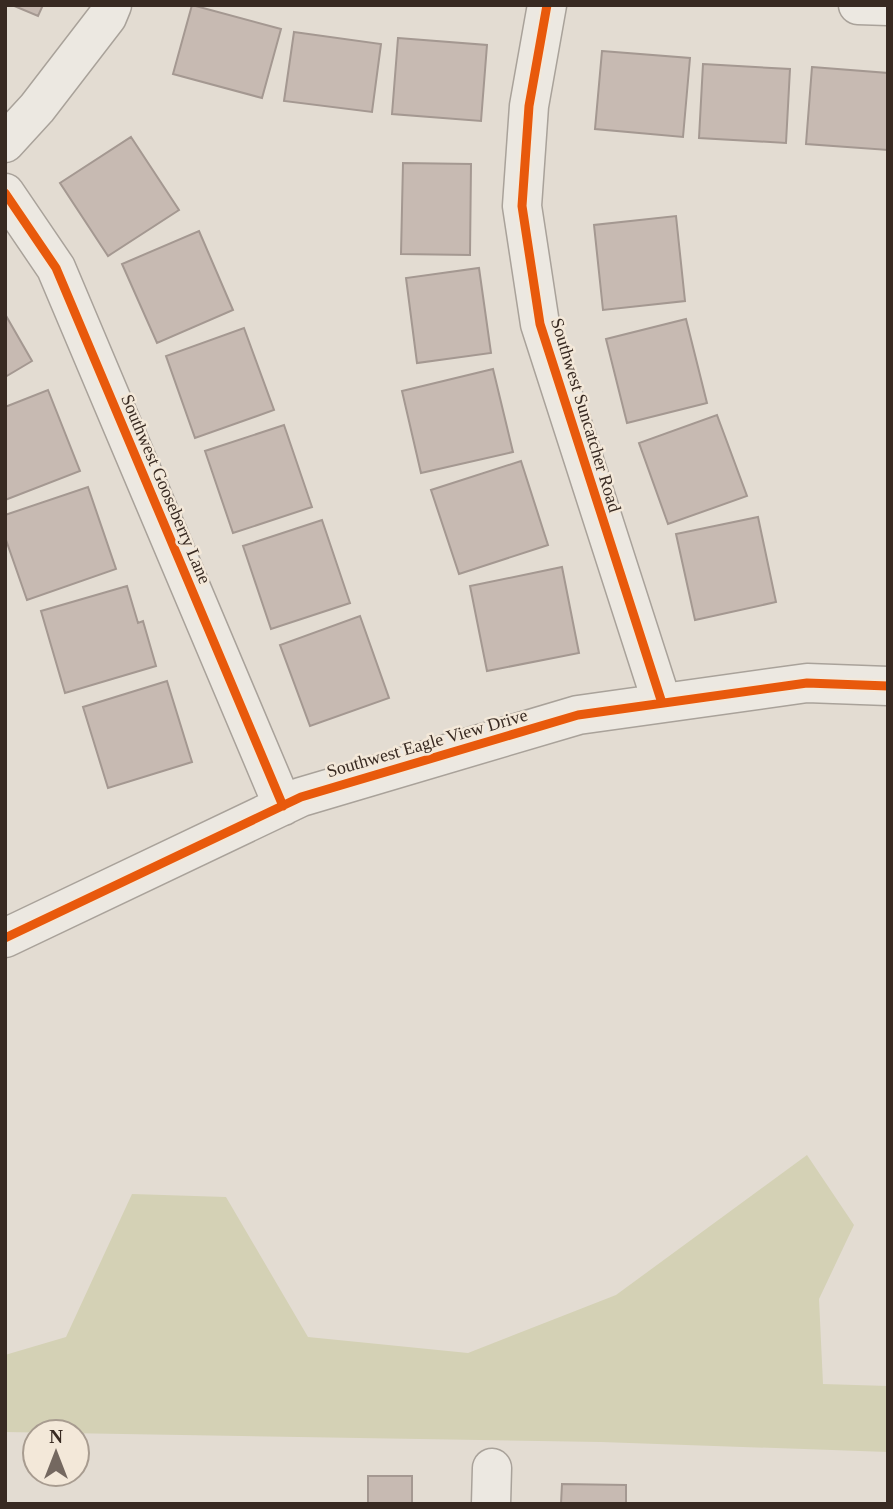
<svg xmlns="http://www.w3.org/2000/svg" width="893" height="1509" font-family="Georgia,serif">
<rect width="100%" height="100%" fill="#e3dcd2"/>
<path fill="#d4d1b5" d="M807 1155 854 1225 819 1299 823 1384 888 1386V1452L601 1442 5 1432V1355L66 1337 132 1194 226 1197 308 1337 468 1353 616 1295Z"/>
<path fill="#c7bab2" stroke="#a49891" stroke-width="2" d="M12 5H43L38 16Z
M192 5 281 29 262 98 173 74Z
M294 32 381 44 372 112 284 101Z
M398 38 487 45 481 121 392 114Z
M602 51 690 58 683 137 595 129Z
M703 64 790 69 786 143 699 138Z
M812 67 888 73V150L806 144Z
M131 137 179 210 108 256 60 183Z
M403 163 471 164 470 255 401 254Z
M676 216 685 301 603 310 594 225Z
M199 231 233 310 157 343 122 264Z
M479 268 491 353 417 363 406 278Z
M5 314 32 361 5 377Z
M686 319 707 403 627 423 606 339Z
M244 328 274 410 195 438 166 356Z
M493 369 513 452 421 473 402 391Z
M48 390 80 471 5 500V407Z
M717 415 747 496 668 524 639 443Z
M284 425 312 507 233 533 205 451Z
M521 461 548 545 459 574 431 490Z
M88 487 116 569 27 600 5 537V515Z
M758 517 776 602 695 620 676 534Z
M322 520 350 603 271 629 243 546Z
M562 567 579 653 487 671 470 586Z
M127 586 138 623 143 621 156 666 65 693 41 611Z
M360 616 389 698 310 726 280 645Z
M167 681 192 762 108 788 83 707Z
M368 1476H412V1504H368Z
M562 1484 626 1485V1504H561Z"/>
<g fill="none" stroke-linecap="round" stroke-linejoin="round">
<g stroke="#a9a29a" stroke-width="41">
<path id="minor" d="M547 5 529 106 522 206 540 324 662 703
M858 5 888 6
M5 143 37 108 107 17 112 5
M5 193 56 268 283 806
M5 938 301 797 578 715 807 683 888 686
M491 1504 492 1468"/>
</g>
<use href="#minor" stroke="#ece8e1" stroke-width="38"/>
<g stroke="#f3e8d9" stroke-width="13">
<path id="cycleway" d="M547 5 529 106 522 206 540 324 662 703
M5 193 56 268 283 806
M5 938 301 797 578 715 807 683 888 686"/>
</g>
<use href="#cycleway" stroke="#e8590c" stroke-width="9"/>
</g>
<g text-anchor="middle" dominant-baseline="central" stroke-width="5" stroke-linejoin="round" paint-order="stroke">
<g font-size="18" fill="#382a22" stroke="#f3e8d9">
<text transform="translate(586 415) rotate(73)">Southwest Suncatcher Road</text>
<text transform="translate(166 489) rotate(67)">Southwest Gooseberry Lane</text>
<text transform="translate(427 743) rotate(-16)">Southwest Eagle View Drive</text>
</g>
</g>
<rect width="893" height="1509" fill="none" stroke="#382a22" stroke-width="14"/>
<g transform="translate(56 1453)"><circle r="33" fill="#f3e8d9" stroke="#a89c90" stroke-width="2"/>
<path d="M0-5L12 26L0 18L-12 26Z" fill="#746860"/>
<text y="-10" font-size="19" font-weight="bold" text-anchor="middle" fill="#382a22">N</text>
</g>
</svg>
